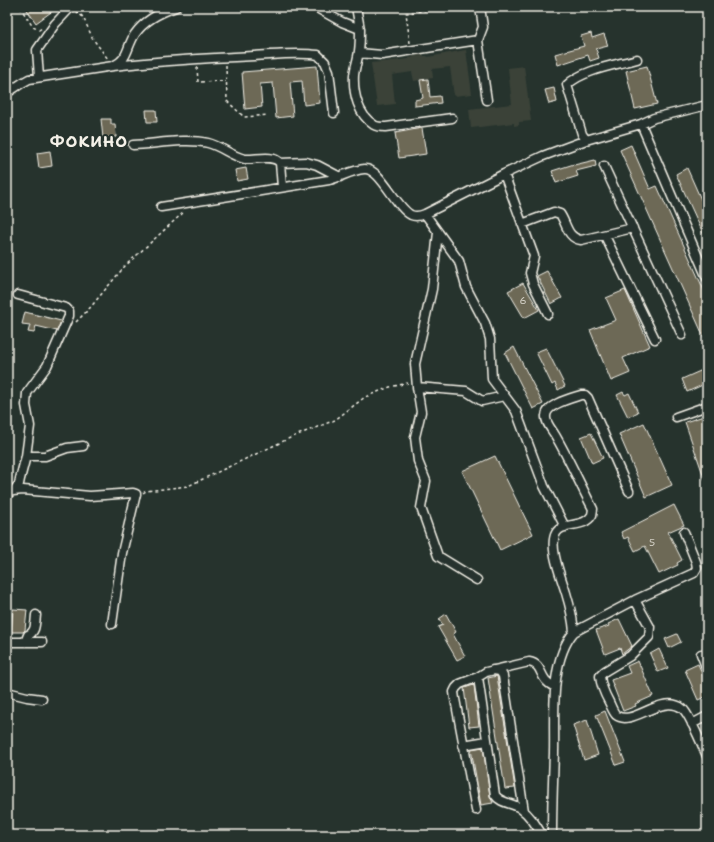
<svg xmlns="http://www.w3.org/2000/svg" width="714" height="842" font-family="'Shantell Sans',sans-serif">
<rect width="100%" height="100%" fill="#26332d"/>
<filter id="ink" filterUnits="userSpaceOnUse"><feTurbulence type="fractalNoise" baseFrequency=".025" numOctaves="2"/><feDisplacementMap in="SourceGraphic" scale="8" xChannelSelector="R" yChannelSelector="G"/><feConvolveMatrix kernelMatrix="1 2 1 2 8 2 1 2 1" color-interpolation-filters="sRGB"/></filter>
<g filter="url(#ink)">
<path fill="#3b4339" d="M466 50 472 94 454 96 450 67 432 69 433 78 414 81 412 72 392 75 395 104 377 106 371 63 409 59V58L413 57V56L423 54 424 56H427L428 57Z
M524 66 531 121 519 122V125L514 126V123L471 128 469 109 512 104 508 68Z"/>
<path fill="#6d6956" stroke="#f4f1e8" d="M25 7H58L36 23Z
M591 33 592 38 604 34 608 46 596 49 599 58 590 61 588 55 558 65 555 54 584 46 581 36Z
M317 66 320 103 304 105 302 81 290 82 293 116 276 118 273 83 260 84 262 107 245 109 242 72Z
M647 66 657 104 635 109 626 71Z
M428 79 430 97 440 96 441 103 415 106V100L423 98 420 80Z
M554 88 557 102 549 104 545 90Z
M146 110H156L157 122H147Z
M101 119H111V124H115L116 137 103 138Z
M422 128 426 154 399 158 395 133Z
M631 145 650 189 657 186 707 297V344L620 150Z
M50 151 52 166 39 168 37 153Z
M595 160 596 166 576 171 578 176 556 183 552 171 574 164V165Z
M246 168 248 179 237 181 235 170Z
M687 168 707 213V242L676 174Z
M547 271 562 298 551 304 537 276Z
M523 283 539 310 524 318 508 291Z
M625 290 650 346 623 358 630 373 611 381 590 330 616 320 606 298Z
M25 312 61 321 57 331 36 326 34 333 28 332 30 325 22 324Z
M514 347 543 404 533 409 505 353Z
M546 348 565 386 558 390 555 383 552 385 536 352Z
M707 368V383L687 392 682 379Z
M623 392 625 395 629 393 638 412 628 417 617 395Z
M707 415V483H706L685 422Z
M644 423 672 485 646 497 619 434Z
M591 433 603 458 592 463 581 437Z
M495 456 533 534 500 550 462 471Z
M674 505 684 525 668 532 682 560 677 563 678 565 659 574 645 546 635 551 628 537 624 539 621 532Z
M13 609 27 610 25 630 23 632H11Z
M446 614 456 632 453 634 465 656 457 660 438 627 443 625 439 619Z
M619 619 632 646 622 654 620 648 605 654 596 630 609 626 608 624Z
M677 634 681 642 669 648 665 639Z
M659 649 668 668 658 672 650 654Z
M638 661 653 696 635 704 636 706 623 711 611 680 630 673 627 666Z
M698 664 707 685V696L698 700 685 670Z
M497 676 515 788 505 789 488 678Z
M474 685 479 726 469 727 464 688Z
M605 711 625 762 616 765 596 715Z
M587 720 598 755 584 760 573 725Z
M483 747 490 796 493 803 481 805 471 749Z"/>
<g fill="none" stroke-linecap="round" stroke-linejoin="round">
<g stroke="#f4f1e8" stroke-width="11">
<path id="minor" d="M315 7 342 22 360 29C360 37 360 44 359 51 358 59 355 67 354 75 353 93 358 115 374 125 377 127 382 127 386 127L452 118
M356 7 360 29
M480 7 483 27 478 40 487 100
M359 53 382 55 478 40
M113 66C160 61 207 58 254 56 275 55 297 52 318 55L325 62 329 71 334 113
M39 77 37 50 55 24 69 9
M7 93 22 83 29 79 113 66C129 59 126 48 135 34 144 21 161 12 176 7
M641 124 707 278
M586 140 582 134 567 85C582 70 616 65 637 59
M133 145C156 144 186 138 208 143 221 146 231 156 245 159 255 160 273 154 280 163L282 187
M280 163 306 162 317 165 340 177
M604 166 682 335
M504 174 534 256 530 273 533 284 548 314
M161 207C217 198 273 189 329 180 341 177 352 170 364 169 380 167 396 208 411 215 416 217 420 216 425 214L504 174 543 156 586 140 641 124 654 118 707 105
M425 214 459 261 466 287 485 323 490 339 492 379 516 411 544 486 565 527
M522 224 554 212 560 214C567 224 567 238 581 240L633 228
M438 232 432 289 415 364 417 387 466 391 482 401 504 396
M605 236 655 339
M417 387 421 412 415 437 418 461 426 481 421 508 438 556 477 580
M676 417 707 406
M26 456H45L67 448 83 446
M13 491 19 484 20 479 26 456 30 426 26 405 27 393 47 366 69 316V311L66 308 18 295
M7 493 13 491 23 490 90 496 133 493 136 494 122 553 112 624
M635 600 650 627 649 637 630 656 605 671 600 676C601 686 604 693 609 702 611 706 613 712 616 715 632 728 662 692 683 709 689 714 703 747 707 756
M574 632C573 619 570 606 566 593 562 579 548 547 556 533 563 521 584 529 592 515L593 509C580 484 569 459 555 435 552 430 545 422 546 416 546 404 572 398 581 395H585L588 398 629 491
M7 642H42
M25 642 28 635C36 632 35 623 36 615
M701 654 707 669
M493 670 500 671 503 676 524 811
M478 677 495 795C500 803 512 803 520 808 530 815 536 825 542 835
M7 692 27 697 42 699
M692 724 707 716
M463 745 487 741
M476 810 455 699 454 692 456 688 460 684 478 677 486 672 529 662C545 665 537 679 555 687
M552 835C552 808 553 780 554 753 555 716 549 661 574 632L635 600 694 573 697 568 696 562 684 532"/>
</g>
<path stroke="#f4f1e8" stroke-width="1.5" stroke-dasharray="3 3" stroke-linecap="butt" d="M20 7 33 27 39 30 42 28
M76 11 83 17 93 39 108 59
M410 43 406 13 451 7
M226 65 227 101 244 117 268 115
M197 67 198 82 226 81
M76 322 89 309 125 266 185 211
M143 493 146 491 188 486 290 438 335 420 365 397 390 387 408 383"/>
<use href="#minor" stroke="#26332d" stroke-width="8"/>
</g>
</g>
<g text-anchor="middle" dominant-baseline="central" stroke-width="4" stroke-linejoin="round" paint-order="stroke">
<g font-size="10" fill="#d2cfc4">
<text x="523" y="300">6</text>
<text x="652" y="542">5</text>
</g>
<g font-size="16" font-weight="bold" letter-spacing="1" fill="#f4f1e8" stroke="#26332d">
<text x="89" y="141">ФОКИНО</text>
</g>
</g>
<rect width="714" height="842" fill="none" stroke="#26332d" stroke-width="24"/>
<rect x="12" y="12" width="690" height="818" fill="none" stroke="#f4f1e8" stroke-width="1.5" filter="url(#ink)"/>
</svg>
